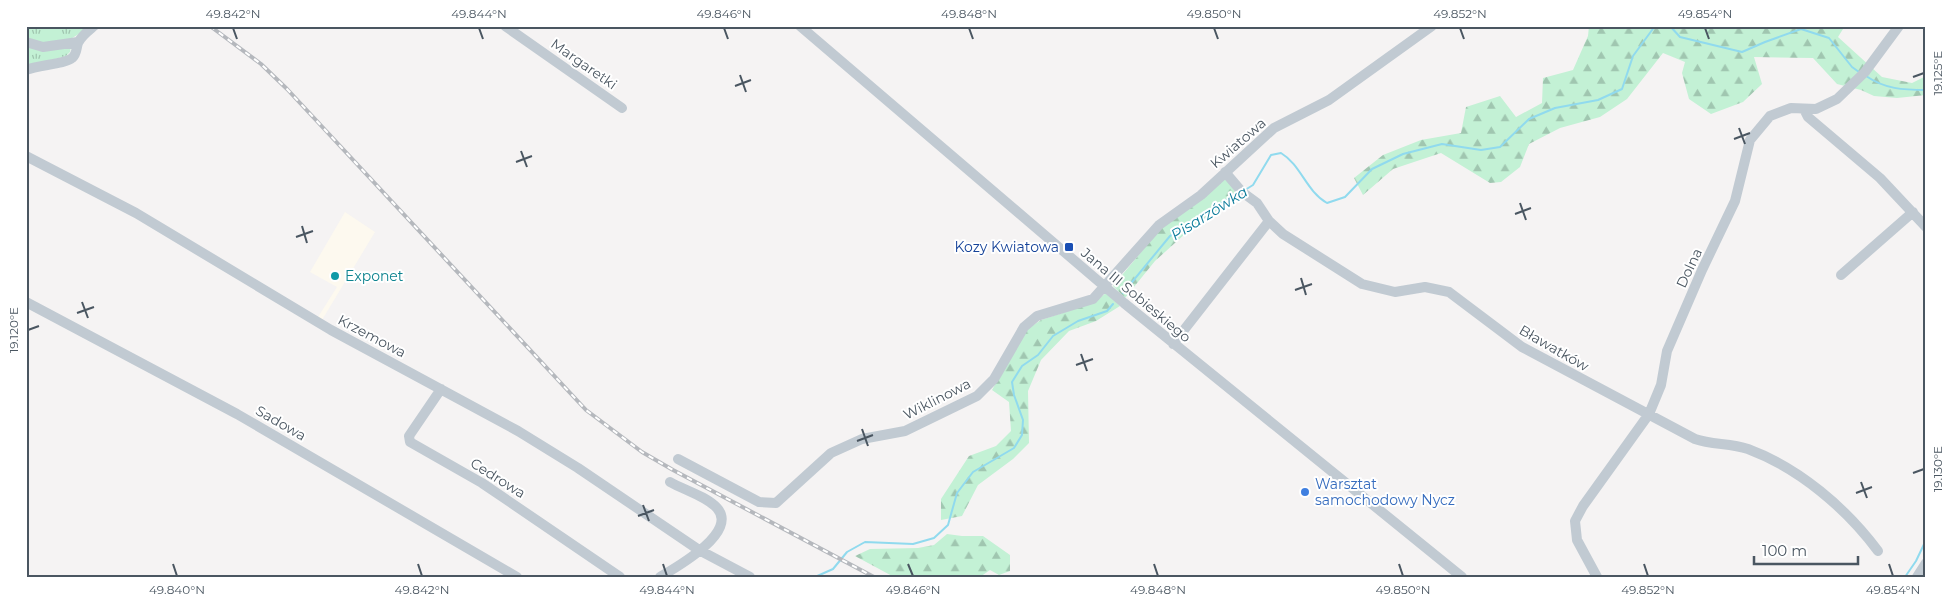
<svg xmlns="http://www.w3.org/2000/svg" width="1952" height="603" font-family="Montserrat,sans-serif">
<defs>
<pattern id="grass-tufts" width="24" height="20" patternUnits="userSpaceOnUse" patternTransform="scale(1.25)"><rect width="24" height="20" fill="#c3f1d5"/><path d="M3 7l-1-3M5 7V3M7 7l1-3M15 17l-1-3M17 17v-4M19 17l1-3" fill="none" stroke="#a0c6b0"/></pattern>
<pattern id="forest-firs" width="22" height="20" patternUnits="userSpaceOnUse" patternTransform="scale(1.25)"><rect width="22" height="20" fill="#c3f1d5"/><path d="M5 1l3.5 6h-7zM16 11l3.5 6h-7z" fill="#a0c6b0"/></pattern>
</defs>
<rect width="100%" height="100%" fill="#f5f3f3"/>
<path fill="#fdf9ef" d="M345 212 375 232 322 320 318 317 337 287 310 272Z"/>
<path fill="url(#grass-tufts)" d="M26 26H89C66 46 55 45 26 41Z
M26 45 71 46 70 52 66 56 26 67Z"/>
<path fill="url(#forest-firs)" d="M1589 26H1839L1843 29 1838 37 1882 77 1912 83 1926 76V95L1897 98 1874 96 1861 90 1837 84 1813 58 1754 57 1762 84 1743 102 1711 114 1689 99 1682 73 1685 62 1663 53 1627 99 1600 117 1560 128 1529 144 1520 167 1501 182 1490 183 1441 153 1393 169 1363 195 1354 178 1383 155 1421 140 1461 133 1466 107 1500 96 1516 117 1542 103 1543 78 1573 70 1588 36Z
M1226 178 1239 197 1196 224 1155 261 1125 298 1113 286 1161 228Z
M1106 293 1120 306 1096 321 1069 331 1041 360 1028 391 1029 443 1013 459 978 485 962 516 941 520V499L969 456 996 446 1011 431 1009 402 992 390 1026 330 1041 320 1093 303Z
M947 534 962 536H983L1010 555V571L999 575 990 570 980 577H894L855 556 870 549 918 548 934 545Z"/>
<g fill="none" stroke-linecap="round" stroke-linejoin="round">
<path stroke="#90daee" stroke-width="2" d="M1670 26 1680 37 1742 52 1765 42 1801 29 1829 38 1852 67 1859 72
M1866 76C1885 89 1903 90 1926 90
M1245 190 1253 185 1271 155 1281 153C1301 165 1306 191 1327 203L1345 197 1372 169 1403 154 1442 144 1481 150 1500 147 1529 119 1555 108 1598 100 1622 89 1633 56 1655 26
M1123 293 1170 236 1203 213 1239 193
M815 577 833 569 847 552 865 542 913 544 934 538 948 525 957 493 973 472 1014 448 1022 435 1023 420 1014 395 1012 382 1022 366 1038 355 1053 336 1078 321 1107 311 1113 304
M1905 577 1916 561 1926 540"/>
<path stroke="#c1cad2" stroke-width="10" d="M505 26 622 108
M800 26 1124 303 1462 577
M26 42 43 47 78 42
M26 70C38 65 65 64 72 58 77 54 76 49 78 43 81 36 88 31 94 26
M1804 109 1808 117 1880 178 1926 227
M26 156 136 213 331 330 518 431 578 468 699 550 750 577
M1225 172 1242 192 1257 203 1269 221 1283 234 1362 284 1395 292 1425 287 1449 292 1522 347 1695 439C1712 445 1730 443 1748 449 1799 468 1846 508 1878 551
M1841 275 1913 212
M26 302 237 414 517 577
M1173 344 1269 221
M441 389 409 436 410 442 482 483 620 577
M678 459 759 502 776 503 831 453 862 439 905 431 977 396 994 379 1024 327 1037 316 1093 299 1159 225 1201 195 1274 128 1329 100 1432 26
M660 577C677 567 739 532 717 508 706 496 684 490 670 482
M1597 577 1577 540 1575 521 1583 506 1649 414 1661 385 1667 351 1702 270 1735 201 1750 140 1770 116 1791 108 1816 109 1837 99 1865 72 1899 26
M1917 577 1926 563"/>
<g stroke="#b5b8bd" stroke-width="4">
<path id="rail" d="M210 26 261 64 287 89 586 410 642 452 673 470 874 577"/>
</g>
<use href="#rail" stroke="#fff" stroke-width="2" stroke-dasharray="5.5" stroke-linecap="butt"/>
</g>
<path fill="none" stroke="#4a5661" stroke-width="2" d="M233 28 237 39M479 28 483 39M724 28 728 39M969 28 973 39M1214 28 1218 39M1460 28 1464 39M1705 28 1709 39M740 75 746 92M1913 77 1924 73M735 86 751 80M1739 128 1745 144M1734 139 1750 133M521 151 527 167M516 162 532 156M1520 203 1526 220M1515 214 1531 208M302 226 307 243M296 237 313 231M1301 278 1306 295M1295 290 1312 284M82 302 88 318M77 313 94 307M28 330 39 326M1081 354 1087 371M1076 365 1093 359M862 429 868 446M857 441 873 435M1913 473 1924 469M1861 482 1867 498M1856 493 1872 487M643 505 649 521M638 516 654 510M173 564 177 576M418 564 422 576M663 564 667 576M908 564 913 576M1154 564 1158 576M1399 564 1403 576M1644 564 1648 576M1889 564 1893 576"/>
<rect fill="#1a4fb4" stroke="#fff" stroke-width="2" x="1064" y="242" width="10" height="10" rx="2.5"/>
<circle fill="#0f9aa8" stroke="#fff" stroke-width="2" cx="335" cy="276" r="5"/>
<circle fill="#3f7fe0" stroke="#fff" stroke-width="2" cx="1305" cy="492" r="5"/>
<g text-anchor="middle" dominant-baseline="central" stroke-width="4" stroke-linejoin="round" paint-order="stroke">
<g font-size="14" fill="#4a5661" stroke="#fff">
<text transform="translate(584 64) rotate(35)">Margaretki</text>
<text transform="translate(1238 143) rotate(-41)">Kwiatowa</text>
<text transform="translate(1689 268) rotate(-65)">Dolna</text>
<text transform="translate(1136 295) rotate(40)">Jana III Sobieskiego</text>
<text transform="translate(372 336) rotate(28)">Krzemowa</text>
<text transform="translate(1554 348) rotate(30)">Bławatków</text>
<text transform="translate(937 399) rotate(-27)">Wiklinowa</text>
<text transform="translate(281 423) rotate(30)">Sadowa</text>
<text transform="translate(498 478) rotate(32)">Cedrowa</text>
</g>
<g font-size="14" fill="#164399" stroke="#fff" text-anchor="end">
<text x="1059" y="247">Kozy Kwiatowa</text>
</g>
<g font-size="14" fill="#0d838f" stroke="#fff" text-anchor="start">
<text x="345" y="276">Exponet</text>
</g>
<g font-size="14" fill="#366cbe" stroke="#fff" text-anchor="start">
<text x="1315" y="484">Warsztat<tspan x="1315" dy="16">samochodowy Nycz</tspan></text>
</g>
<g font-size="15" font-style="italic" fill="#0c7c9b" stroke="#fff">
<text transform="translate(1209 213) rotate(-32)">Pisarzówka</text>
</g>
</g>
<rect width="1952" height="603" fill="none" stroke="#ffffff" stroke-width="55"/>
<path d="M1754 556v8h104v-8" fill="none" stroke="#4a5661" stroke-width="2.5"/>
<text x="1762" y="556" font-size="15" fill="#4a5661" stroke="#ffffff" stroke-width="4" paint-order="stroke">100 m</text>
<rect x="28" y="28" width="1896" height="548" fill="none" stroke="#4a5661" stroke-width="2"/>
<g font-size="12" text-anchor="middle" fill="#4a5661">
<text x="233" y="18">49.842°N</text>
<text x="479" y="18">49.844°N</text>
<text x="724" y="18">49.846°N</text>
<text x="969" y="18">49.848°N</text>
<text x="1214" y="18">49.850°N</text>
<text x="1460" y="18">49.852°N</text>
<text x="1705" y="18">49.854°N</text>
<text transform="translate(1938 73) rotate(-90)" y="4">19.125°E</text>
<text transform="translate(14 330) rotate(-90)" y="4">19.120°E</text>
<text transform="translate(1938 469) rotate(-90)" y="4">19.130°E</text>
<text x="177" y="594">49.840°N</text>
<text x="422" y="594">49.842°N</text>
<text x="667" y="594">49.844°N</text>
<text x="913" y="594">49.846°N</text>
<text x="1158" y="594">49.848°N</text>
<text x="1403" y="594">49.850°N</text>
<text x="1648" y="594">49.852°N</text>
<text x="1893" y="594">49.854°N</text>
</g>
</svg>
